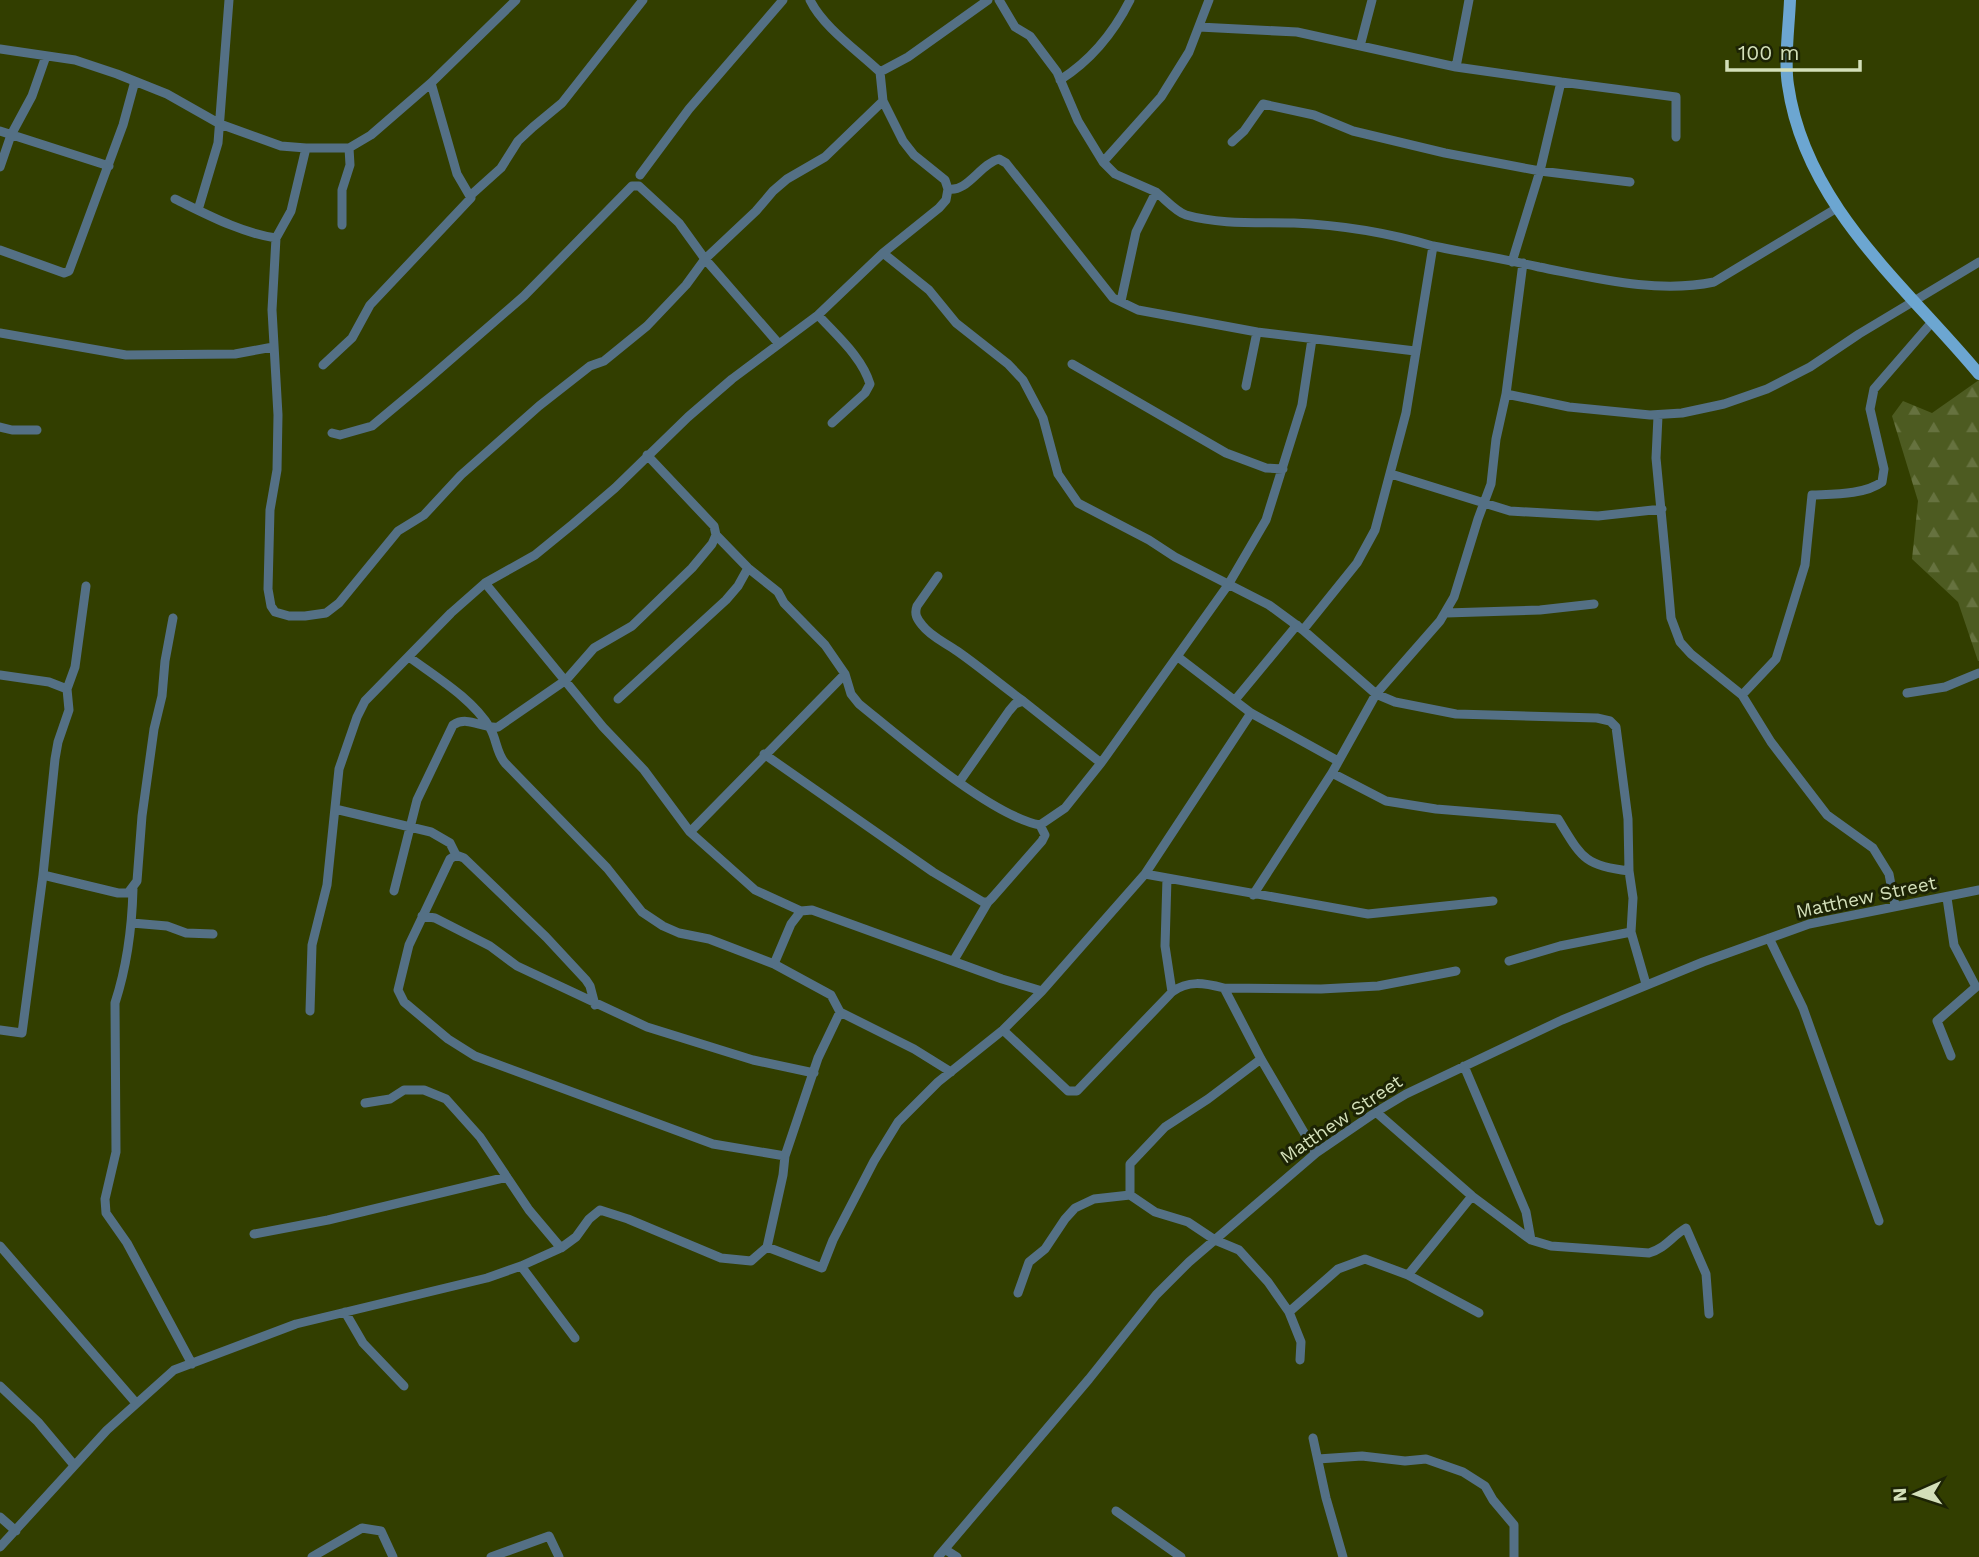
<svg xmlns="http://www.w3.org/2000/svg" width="1979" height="1557" font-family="'Work Sans',sans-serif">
<defs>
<pattern id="forest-firs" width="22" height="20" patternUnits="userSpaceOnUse" patternTransform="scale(1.75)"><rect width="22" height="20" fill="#4d5b21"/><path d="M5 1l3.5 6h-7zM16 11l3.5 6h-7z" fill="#66723f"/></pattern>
</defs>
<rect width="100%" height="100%" fill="#323e00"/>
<path fill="url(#forest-firs)" d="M1979 380V661H1978L1958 602 1912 559 1918 501 1892 416 1903 401 1932 413Z"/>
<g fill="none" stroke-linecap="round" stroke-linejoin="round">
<path stroke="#547085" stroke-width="9" d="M999 0 1015 27 1030 36 1057 72 1078 121 1103 162 1115 174 1156 192
M1199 27 1297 32 1456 67 1469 0
M1360 46 1372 0
M0 49 75 60 117 74 167 94 220 124 281 146 306 148H349L371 135 431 83 516 0
M1456 67 1561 82
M880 72 908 57 988 0
M1060 80C1090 61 1114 32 1130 0
M0 131 109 166
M1232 142 1244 131 1263 104 1314 115 1353 131 1445 153 1540 171 1630 182
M1103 162 1161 97 1189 52 1209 0
M0 167 11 135 32 96 46 56
M640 175 689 109 783 0
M948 189C967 193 980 164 999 159L1006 163 1113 298 1138 310 1257 332 1415 351
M471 195 501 168 518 141 533 127 562 103 643 0
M175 199C206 214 241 233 276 238L291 211 306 148
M198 210 218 143 229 0
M342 225V190L350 165 349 148
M276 238 272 310 278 415 277 470 270 510 268 589 271 606 275 612 289 616H305L326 613 339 603 398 531 424 515 461 475 539 406 590 366 604 361 647 326 686 285 705 259 756 211 773 191 787 179 825 157 883 101
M0 250 64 273 69 271 123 125 135 81
M883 253 929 290 956 323 1008 364 1023 380 1043 418 1058 474 1078 503 1149 540 1175 557 1269 605 1303 630 1376 694 1395 702 1456 714 1597 718 1610 721 1616 727 1628 819 1629 871 1633 898 1631 932 1646 984
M1512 262 1540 171 1561 82 1676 97V137
M1121 301 1136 232 1156 192C1165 199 1176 212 1186 215 1221 225 1258 222 1294 223 1340 225 1389 233 1433 246 1468 253 1504 259 1539 267 1596 278 1657 294 1714 282L1837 208
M818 315C837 336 862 357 870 384L865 393 832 423
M0 333 126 355 235 354 273 347
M1072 364 1226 453 1266 468 1283 469
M323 365 352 338 370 305 471 198 457 174 431 83
M1246 386 1257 332
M1506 394 1569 407 1650 415 1682 413 1724 404 1767 389 1810 367 1859 334 1979 262
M1658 416 1656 458 1667 573 1671 618 1680 642 1691 654 1742 695 1771 742 1827 815 1873 848 1889 874 1895 906
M0 427 12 430H37
M332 433 340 435 372 426 426 381 524 296 632 186H639L679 223 705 259 779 344
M1391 474 1510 511 1598 516 1662 509
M716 535 748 568 778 592 784 603 825 645 845 674 851 694 859 704C900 737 991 816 1040 825L1065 808 1101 763 1228 585 1266 520 1302 405 1312 339
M938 576 917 606C914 614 917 619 922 625 931 637 946 643 957 651 980 667 1001 685 1023 701
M485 583 603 727 644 770 690 832 755 890 801 911
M1446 613 1540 610 1594 604
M1303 630 1357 563 1375 530 1406 413 1433 246
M409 657C436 677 473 699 490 728 497 740 496 752 505 763L607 868 642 912 663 926 679 933 709 939 774 964 831 995 840 1012 914 1049 951 1072
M1178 657 1251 713 1338 761
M0 675 49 682 67 689
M1907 693 1945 687 1979 673
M1742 695 1776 659 1805 565 1812 495C1833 494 1864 495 1882 482L1884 469 1870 409 1874 389 1932 322
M618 699 726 600 738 586 748 568
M1235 700 1297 625
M764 754 933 872 983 902H988L992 898 1042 841 1045 835 1040 825
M1332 773 1386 801 1436 809 1558 819C1581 856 1583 866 1629 871
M960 781 1009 711 1015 704 1023 701 1101 763
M335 809 431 832 450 843 456 855
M690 832 845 674
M1145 874 1251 713
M43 875 118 893H128L137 881 142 816 154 729 162 696 165 661 173 618
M1167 878 1165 946 1172 992
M133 889C132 928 127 966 115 1003L116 1152 105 1199 106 1213 127 1243 192 1364
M394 891 417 800 453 725C468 715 482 729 498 727L566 680 594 648 632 626 692 568 712 544 716 535 714 526 647 455
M1253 895 1332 773 1376 694 1440 621 1454 597 1478 519 1491 484 1496 439 1506 394 1523 263
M1947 898 1954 945 1976 987 1937 1021 1951 1056
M422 916 435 918 490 946 517 966 647 1027 753 1060 814 1073
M132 923 167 926 186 933 213 934
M1769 938 1803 1008 1879 1221
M954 960 988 902
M1509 961 1560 946 1631 932
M774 964 791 924 801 911 812 910 1002 979 1042 991
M1224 988 1321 989 1378 986 1456 971
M595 1005 590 986 586 980 546 937 464 858 456 855 450 859 409 945 398 990 404 1002 448 1039 475 1056 713 1144 785 1156
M310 1011 312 945 327 885 339 769 357 717 365 701 451 613 485 583 535 555 573 524 615 488 688 417 732 379 818 315 883 253 939 208 946 200 948 189 945 180 914 155 903 141 883 101 880 72C858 51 823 27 810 0
M0 1030 22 1033 43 875 55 759 58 742 69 710 67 689 75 667 86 586
M1003 1030 1068 1091H1077L1172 992C1188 980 1204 983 1224 988L1261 1059 1316 1153
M1464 1066 1526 1212 1531 1240
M365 1103 390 1099 404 1090H424L446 1099 480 1137 529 1210 561 1248
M1376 1112 1472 1196 1531 1240 1551 1246 1649 1253C1666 1248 1671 1237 1686 1228L1706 1274 1709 1314
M1130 1195V1164L1165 1127 1208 1099 1261 1059
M254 1234 328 1220 507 1177
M0 1246 136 1403
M767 1247 822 1268 833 1240 874 1161 898 1122 938 1082 1003 1030 1042 991 1145 874 1368 914 1493 901
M521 1266 575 1338
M1408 1275 1472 1196
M1018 1293 1029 1262 1045 1249 1065 1219 1075 1208 1094 1199 1130 1195 1155 1212 1188 1222 1215 1240 1239 1250 1268 1282 1289 1312 1301 1342 1300 1360
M345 1312 363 1343 404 1386
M1289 1312 1338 1269 1365 1259 1408 1275 1479 1313
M0 1386 38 1422 74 1465
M1313 1438 1326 1498 1343 1557
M1318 1459 1362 1456 1405 1461 1426 1459 1463 1472 1485 1486 1493 1500 1514 1525V1557
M1116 1511 1181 1557
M0 1517 16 1531
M0 1547 107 1430 174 1370 296 1324 487 1278 521 1266 561 1248 576 1237 589 1219 600 1210 628 1219 721 1258 751 1261 767 1247 783 1175 785 1156 818 1058 840 1012
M946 1550 957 1557
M312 1557 362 1528 381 1531 393 1557
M491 1557 549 1536 559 1557
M938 1557 1089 1379 1156 1295 1189 1262 1316 1153 1376 1112 1406 1094 1562 1020 1703 962 1809 924 1979 890"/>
<path stroke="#6ca6d1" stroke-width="12" d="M1790 0C1789 27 1784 60 1788 85 1805 206 1906 286 1979 374"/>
</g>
<g text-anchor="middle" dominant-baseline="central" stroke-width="6" stroke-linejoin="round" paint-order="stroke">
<g font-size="19" fill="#d3dfb9" stroke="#1c2304">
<text transform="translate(1866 897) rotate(-12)">Matthew Street</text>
<text transform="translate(1341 1119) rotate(-34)">Matthew Street</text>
</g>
</g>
<g transform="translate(1916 1494) rotate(267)" stroke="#1c2304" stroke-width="5" paint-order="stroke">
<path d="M0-5L12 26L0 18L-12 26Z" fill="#d3dfb9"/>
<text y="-10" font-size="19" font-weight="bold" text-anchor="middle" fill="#d3dfb9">N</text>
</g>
<path d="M1727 60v10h133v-10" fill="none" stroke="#d3dfb9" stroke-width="3.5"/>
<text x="1738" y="60" font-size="21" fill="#d3dfb9" stroke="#1c2304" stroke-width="5" paint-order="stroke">100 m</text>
</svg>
